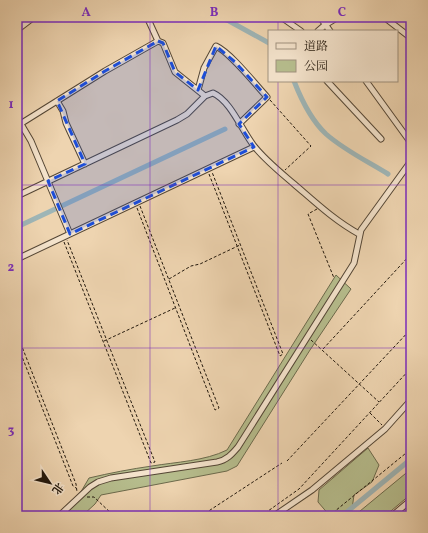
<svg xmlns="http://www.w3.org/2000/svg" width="428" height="533" font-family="Vollkorn,'Noto Serif SC',serif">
<rect width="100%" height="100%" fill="#eed4b0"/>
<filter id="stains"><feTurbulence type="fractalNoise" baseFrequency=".005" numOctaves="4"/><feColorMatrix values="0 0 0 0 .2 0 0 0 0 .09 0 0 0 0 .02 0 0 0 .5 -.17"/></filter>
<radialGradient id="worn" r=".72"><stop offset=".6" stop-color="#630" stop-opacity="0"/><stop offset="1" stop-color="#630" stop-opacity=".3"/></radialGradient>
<path fill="#b6bd8d" stroke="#6c6a4c" d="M336 275 351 289 310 350 237 466 227 471 101 495 95 504 82 516H63L82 490 89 478C110 473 131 469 152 466 176 462 205 461 227 450Z
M368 448 379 465 372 482 354 495 352 509 343 516H330L318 502 319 490Z
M411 469V494L385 516H354Z"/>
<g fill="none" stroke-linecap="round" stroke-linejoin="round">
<path stroke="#9eb5b6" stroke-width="5" d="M218 17 229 21 269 43
M294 81C301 99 311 120 326 134 344 150 367 161 388 174
M17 227 225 129
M342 516 411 459"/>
<g stroke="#544635" stroke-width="7">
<path id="minor" d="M147 17 158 41 163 43 175 72 205 96
M281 17 301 31
M320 17 330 31
M384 17 411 38
M17 30 34 17
M318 31 325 25 338 17
M327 81 381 139
M366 81 411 143
M198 90 204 68 216 46C231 53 255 84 267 97L239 124
M57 101 63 111 66 123 85 164
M21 124 31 141 70 234
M17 126 105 71 158 41
M17 196 177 120 187 114 205 96 213 93C231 101 242 131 254 146 265 160 280 172 294 184 315 202 335 221 359 234
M17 259 254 147
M59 516 90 487 98 482 111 478 217 462C227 460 232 454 238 447L354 263 361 230 411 161
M274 516 312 490 385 429 411 400
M392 516 411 500"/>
</g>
<path stroke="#21170c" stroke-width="1" stroke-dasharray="3 2" stroke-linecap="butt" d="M270 100 311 146 285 170
M209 174 280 356 283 354 212 172
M137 208 215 410 219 408 140 206
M317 209 308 214 334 278
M64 242 151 463 155 462 67 240
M169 279 191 266 200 264 240 245
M17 334 76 484 77 492
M311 340 379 402
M104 341 175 308
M17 344 73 486 76 488
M323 349 411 254
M370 413 382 425
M287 461 411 329
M87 497H94L114 516
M201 516 282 463
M261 516 299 489 411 368
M329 516 411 449"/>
<use href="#minor" stroke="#f4e3cc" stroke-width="5"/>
</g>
<path fill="#1d4ed8" fill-opacity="0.2" stroke="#1d4ed8" stroke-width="3" stroke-dasharray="8 5" stroke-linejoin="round" d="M158 41 163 43 175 72 198 90 216 46 235 62 267 97 239 124 254 147 70 234 48 181 85 164 57 101 105 71Z"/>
<path fill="none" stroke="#7b2cbf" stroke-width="1" stroke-opacity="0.55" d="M150 17V516M278 17V31M278 81V516M17 185H411M17 348H411"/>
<rect width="428" height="533" fill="none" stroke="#eed4b0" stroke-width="44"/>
<rect x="268" y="30" width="130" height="52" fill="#f4e3cc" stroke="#a0917f"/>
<rect x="276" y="43" width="20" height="6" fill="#f4e3cc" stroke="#a0917f"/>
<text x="304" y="50" font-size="12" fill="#21170c">道路</text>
<rect x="276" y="60" width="20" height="12" fill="#b6bd8d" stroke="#a0917f"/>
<text x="304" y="70" font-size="12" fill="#21170c">公园</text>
<g transform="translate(50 483) rotate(125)" stroke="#f4e3cc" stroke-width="3" paint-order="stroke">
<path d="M0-3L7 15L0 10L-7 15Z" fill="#21170c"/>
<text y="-6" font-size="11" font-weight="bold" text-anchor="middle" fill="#21170c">北</text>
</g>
<rect x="22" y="22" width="384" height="489" fill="none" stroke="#7b2cbf" stroke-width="1.5"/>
<g font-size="13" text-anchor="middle" font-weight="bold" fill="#7b2cbf">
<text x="86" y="16">A</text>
<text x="214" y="16">B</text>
<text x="342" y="16">C</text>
<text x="11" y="108">1</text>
<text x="11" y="271">2</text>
<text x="11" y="434">3</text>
</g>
<rect width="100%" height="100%" filter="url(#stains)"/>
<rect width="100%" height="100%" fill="url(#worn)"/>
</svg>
